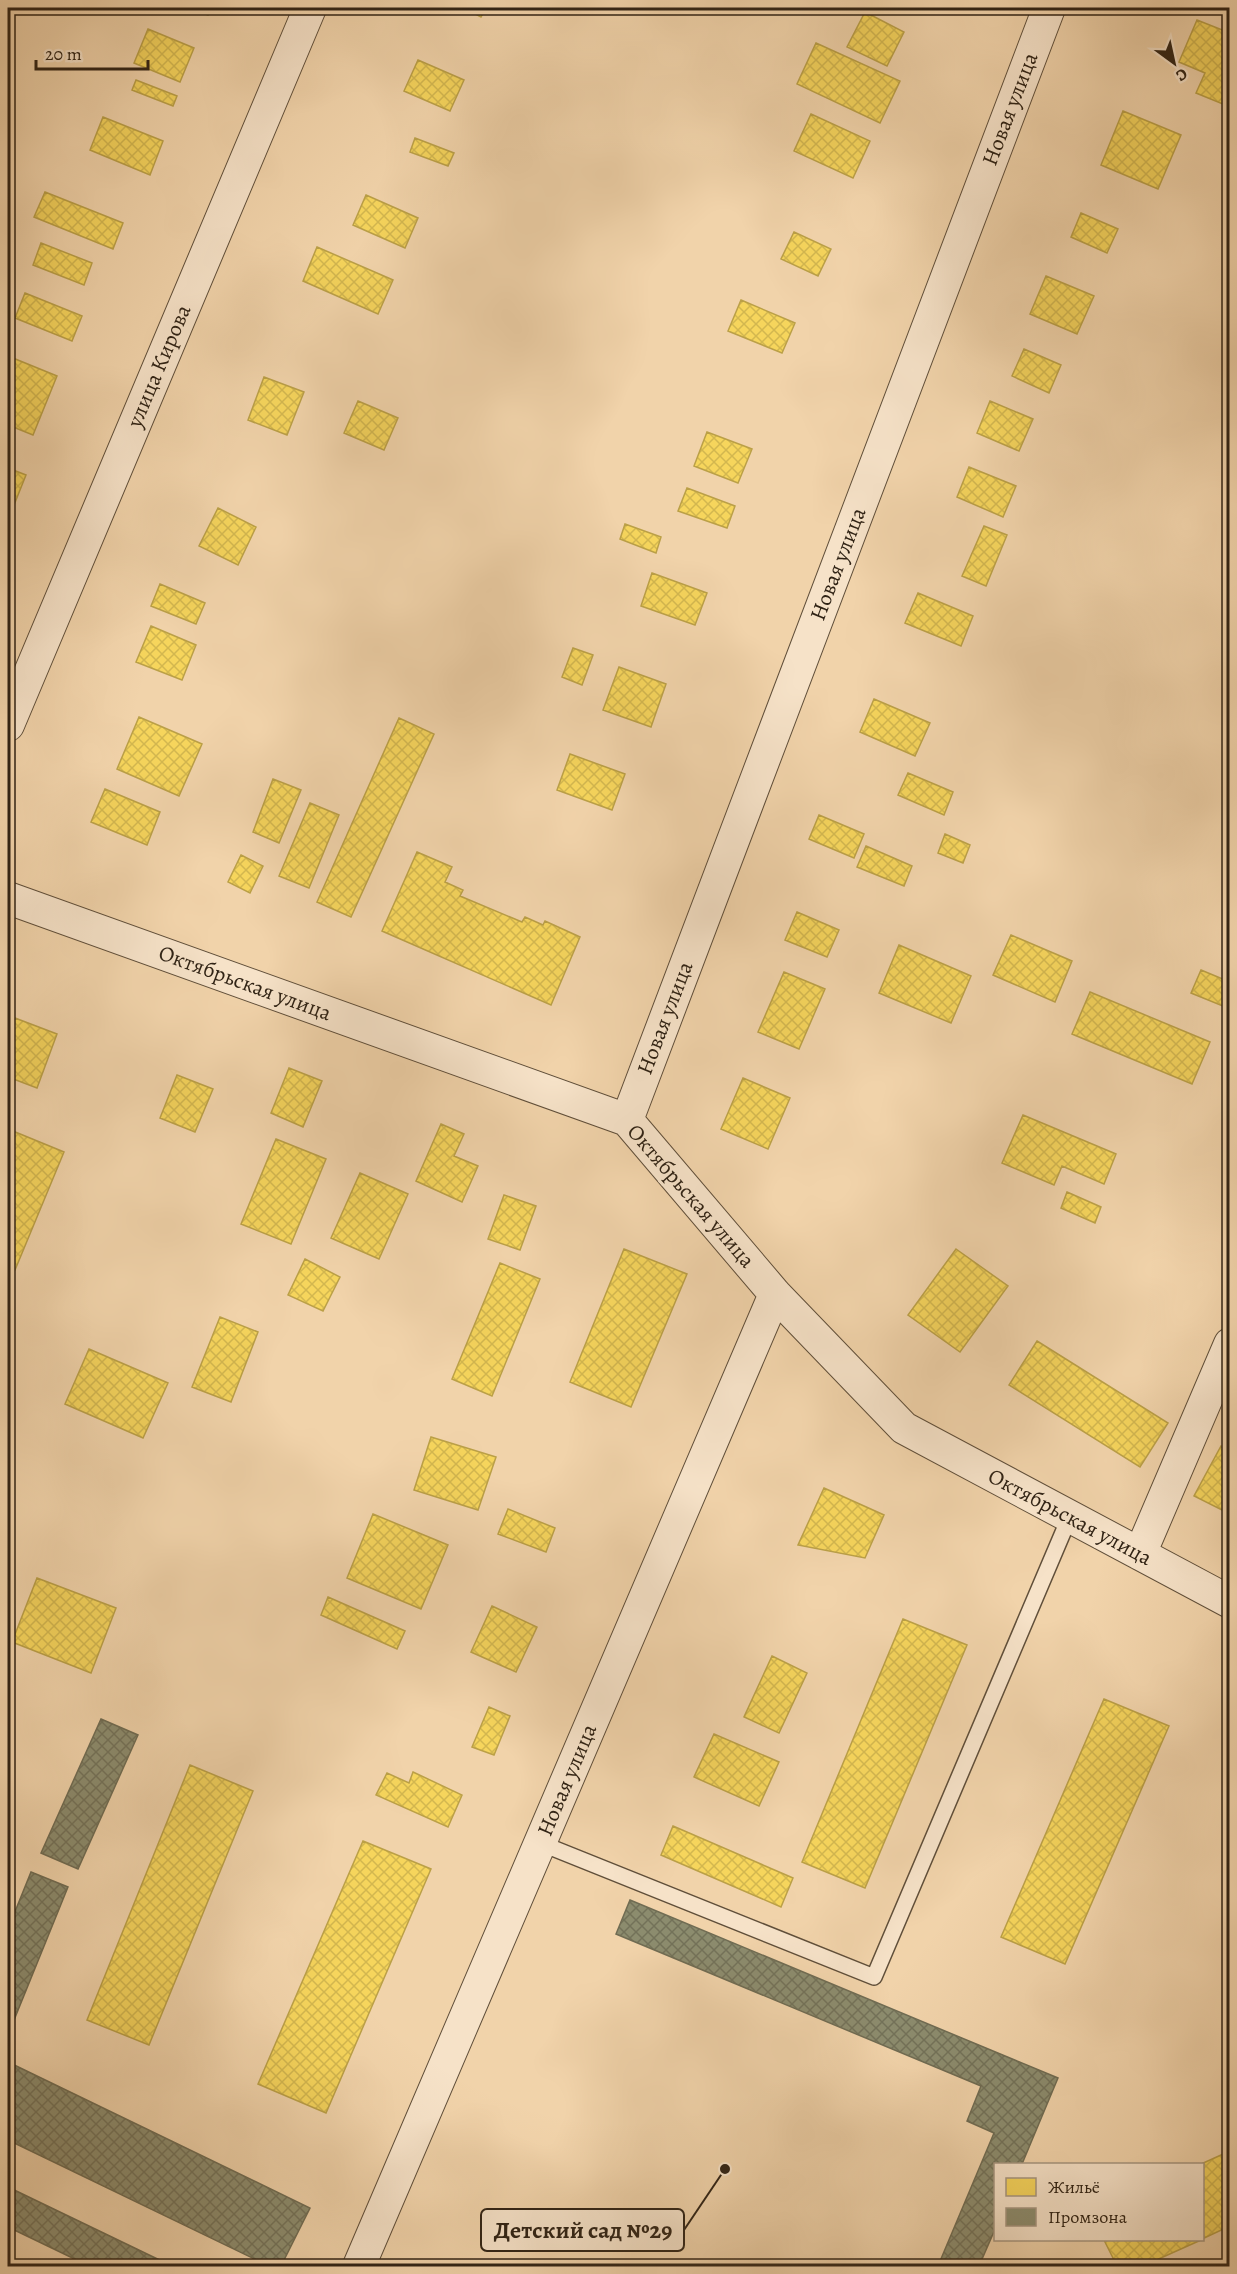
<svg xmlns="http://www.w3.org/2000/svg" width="1237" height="2274" font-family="Alegreya,serif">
<defs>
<pattern id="homes-cross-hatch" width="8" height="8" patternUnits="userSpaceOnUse" patternTransform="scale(1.5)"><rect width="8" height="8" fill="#f6d55c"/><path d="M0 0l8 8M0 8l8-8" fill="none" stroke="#d3b74f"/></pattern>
<pattern id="industry-cross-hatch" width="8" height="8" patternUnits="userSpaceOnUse" patternTransform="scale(1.5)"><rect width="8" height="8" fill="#8c8c6e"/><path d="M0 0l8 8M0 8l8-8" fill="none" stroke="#737259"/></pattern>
</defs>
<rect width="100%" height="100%" fill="#f1d3aa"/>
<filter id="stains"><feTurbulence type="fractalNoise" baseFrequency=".00333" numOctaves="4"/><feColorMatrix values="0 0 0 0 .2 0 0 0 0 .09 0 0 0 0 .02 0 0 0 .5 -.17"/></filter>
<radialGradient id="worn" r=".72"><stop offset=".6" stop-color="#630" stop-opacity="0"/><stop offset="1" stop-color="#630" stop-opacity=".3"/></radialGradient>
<path fill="url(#homes-cross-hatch)" stroke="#bba047" stroke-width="1.5" d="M190 8H211L208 15Z
M464 8H486L481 17Z
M865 12 904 32 887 66 847 47Z
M1197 20 1230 33V107L1196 93 1205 73 1179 62Z
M148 29 194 48 180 82 134 63Z
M816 43 900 81 880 123 797 84Z
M418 60 464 80 450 111 404 91Z
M136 80 177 96 173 106 132 90Z
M1123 111 1181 135 1158 189 1101 165Z
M811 114 870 141 853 178 794 151Z
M103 117 163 141 150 175 90 150Z
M415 138 454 153 448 166 410 152Z
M45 192 123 223 113 249 34 217Z
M366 195 418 218 405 248 353 225Z
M1081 213 1118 229 1107 253 1071 237Z
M794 232 831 249 818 276 781 259Z
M41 243 92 263 84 285 33 265Z
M317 247 393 280 378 314 303 281Z
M1046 276 1094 296 1077 334 1030 314Z
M25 293 82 316 72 341 15 318Z
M741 300 795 323 782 353 728 331Z
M1024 349 1061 365 1049 393 1012 376Z
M8 356 57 376 33 435 8 425Z
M264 377 304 392 287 435 248 420Z
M358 401 398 418 384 450 344 433Z
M990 401 1033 419 1019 451 977 433Z
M707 432 752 449 738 483 694 466Z
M969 467 1016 486 1003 517 957 497Z
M8 468 26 475 14 505 8 503Z
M687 488 735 506 727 528 678 511Z
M218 508 256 527 238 565 199 546Z
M625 524 661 537 656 553 620 539Z
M984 526 1007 535 986 586 962 576Z
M652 573 707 593 695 625 641 606Z
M160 584 205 603 196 624 151 606Z
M918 593 973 616 961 646 905 623Z
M151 626 196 645 182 680 136 662Z
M573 648 593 655 582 685 562 677Z
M619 667 666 684 651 727 603 710Z
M874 699 930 723 915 756 860 732Z
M139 717 202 744 179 796 117 769Z
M399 718 434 734 351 917 317 902Z
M570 754 625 774 612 810 557 790Z
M908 773 953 792 944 815 898 795Z
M273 779 301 790 279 843 253 832Z
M105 789 160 812 147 845 91 822Z
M310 803 339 815 309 888 279 876Z
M819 815 864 834 854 858 809 839Z
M945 834 970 845 963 863 938 853Z
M866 846 912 866 904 886 857 867Z
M417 852 452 867 445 882 463 890 460 896 522 922 525 917 543 925 545 921 580 937 551 1005 382 931Z
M241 855 263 866 250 893 228 882Z
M797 912 839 930 827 957 785 940Z
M1011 935 1072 961 1055 1002 993 975Z
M899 945 971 976 951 1023 879 993Z
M1201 970 1230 982V1009L1191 993Z
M784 972 825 989 799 1049 758 1032Z
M1090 992 1210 1042 1192 1084 1072 1034Z
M15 1018 57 1034 37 1088 8 1077V1039Z
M289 1068 322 1081 303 1127 271 1113Z
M177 1075 213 1089 195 1132 160 1118Z
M743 1078 790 1098 768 1149 721 1129Z
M1023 1115 1116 1154 1104 1184 1062 1166 1054 1185 1002 1163Z
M441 1124 464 1134 454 1156 478 1166 462 1202 416 1181Z
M8 1129 64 1152 15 1270 8 1267Z
M276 1139 326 1159 291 1244 241 1224Z
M360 1173 408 1194 379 1259 331 1238Z
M1067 1192 1101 1207 1095 1223 1061 1208Z
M504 1195 536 1206 520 1250 488 1239Z
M624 1249 687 1274 631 1407 570 1382Z
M956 1249 1008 1286 960 1352 908 1315Z
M305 1259 340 1277 323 1311 288 1295Z
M500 1263 540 1279 492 1396 452 1379Z
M220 1317 258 1332 231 1402 192 1387Z
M1037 1341 1168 1423 1140 1467 1009 1385Z
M89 1349 168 1383 143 1438 65 1404Z
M431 1437 496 1457 478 1510 414 1490Z
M1221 1446 1230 1451V1514L1194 1496Z
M824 1488 884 1515 865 1558 798 1545Z
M508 1509 555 1528 546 1552 498 1534Z
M373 1514 448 1545 421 1609 347 1578Z
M37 1578 116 1608 91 1673 12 1642Z
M328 1597 405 1631 397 1649 321 1615Z
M492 1606 537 1627 516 1672 471 1652Z
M903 1619 967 1645 865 1888 802 1862Z
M772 1656 807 1673 779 1733 744 1717Z
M1104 1699 1169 1726 1065 1964 1001 1937Z
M489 1707 510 1716 494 1755 472 1747Z
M714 1734 779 1762 759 1806 694 1777Z
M190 1765 253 1791 149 2045 87 2020Z
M413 1772 462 1795 448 1827 376 1795 387 1773 409 1783Z
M673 1826 793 1878 781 1907 661 1855Z
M363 1841 431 1869 326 2113 258 2084Z
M1230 2151V2226L1202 2239 1201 2164Z
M1104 2240H1201L1143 2266H1117Z"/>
<path fill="url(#industry-cross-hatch)" stroke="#706c53" stroke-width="1.5" d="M101 1719 138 1735 78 1869 41 1853Z
M31 1872 68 1887 14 2020 8 2018V1929Z
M630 1900 1058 2078 1022 2164H996V2227L979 2266H938L994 2133 967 2121 981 2086 616 1934Z
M8 2062 310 2208 281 2266H269L8 2140Z
M8 2187 172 2266H89L8 2227Z"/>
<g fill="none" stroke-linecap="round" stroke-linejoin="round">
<g stroke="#604f3a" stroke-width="18">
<path id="service" d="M540 1843 874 1977 1070 1516"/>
</g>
<g stroke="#604f3a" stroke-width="34">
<path id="minor" d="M8 725 310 8
M8 898 627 1120 775 1294 904 1428 1230 1602
M627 1120 1049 8
M1140 1554 1230 1344
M359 2266 775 1294"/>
</g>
<use href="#service" stroke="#f6e2c8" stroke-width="15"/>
<use href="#minor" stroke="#f6e2c8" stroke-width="32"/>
</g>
<g text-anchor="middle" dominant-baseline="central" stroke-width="6" stroke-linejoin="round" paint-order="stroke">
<g font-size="22" fill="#302315" stroke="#f6e2c8">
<text transform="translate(1010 109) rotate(-69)">Новая улица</text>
<text transform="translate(159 366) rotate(-67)">улица Кирова</text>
<text transform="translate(838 564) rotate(-69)">Новая улица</text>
<text transform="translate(245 983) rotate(20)">Октябрьская улица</text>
<text transform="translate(665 1018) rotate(-69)">Новая улица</text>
<text transform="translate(691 1196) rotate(49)">Октябрьская улица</text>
<text transform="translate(1070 1517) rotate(28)">Октябрьская улица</text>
<text transform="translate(567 1780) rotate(-67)">Новая улица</text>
</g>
</g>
<path fill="none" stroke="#302315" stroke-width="2" d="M725 2169L684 2230"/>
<circle fill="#302315" stroke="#f6e2c8" stroke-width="2" cx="725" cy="2169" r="6"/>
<rect fill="#f6e2c8" stroke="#302315" stroke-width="2" x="481" y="2209" width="203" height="42" rx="6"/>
<g font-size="24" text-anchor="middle" font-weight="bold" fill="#302315">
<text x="583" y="2238">Детский сад №29</text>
</g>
<rect width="1237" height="2274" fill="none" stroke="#f1d3aa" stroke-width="30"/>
<rect x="9" y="9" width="1219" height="2256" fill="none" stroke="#302315" stroke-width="3"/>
<rect x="15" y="15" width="1207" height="2244" fill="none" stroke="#302315" stroke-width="1.5"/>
<rect x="994" y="2163" width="210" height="78" fill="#f6e2c8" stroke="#a79680" stroke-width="1.5"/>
<rect x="1006" y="2178" width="30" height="18" fill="#f6d55c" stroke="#a79680" stroke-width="1.5"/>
<text x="1048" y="2193" font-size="18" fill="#302315">Жильё</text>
<rect x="1006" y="2208" width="30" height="18" fill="#8c8c6e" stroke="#a79680" stroke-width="1.5"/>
<text x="1048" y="2223" font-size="18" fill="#302315">Промзона</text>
<g transform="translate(1174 63) rotate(147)" stroke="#f6e2c8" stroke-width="4.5" paint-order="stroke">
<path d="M0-4.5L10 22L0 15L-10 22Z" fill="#302315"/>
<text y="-9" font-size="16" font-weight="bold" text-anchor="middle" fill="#302315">С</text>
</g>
<path d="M36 60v9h112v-9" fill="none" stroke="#302315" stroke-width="3"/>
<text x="45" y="60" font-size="18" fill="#302315" stroke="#f6e2c8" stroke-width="4.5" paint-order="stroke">20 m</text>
<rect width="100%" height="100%" filter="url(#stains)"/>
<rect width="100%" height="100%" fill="url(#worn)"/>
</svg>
